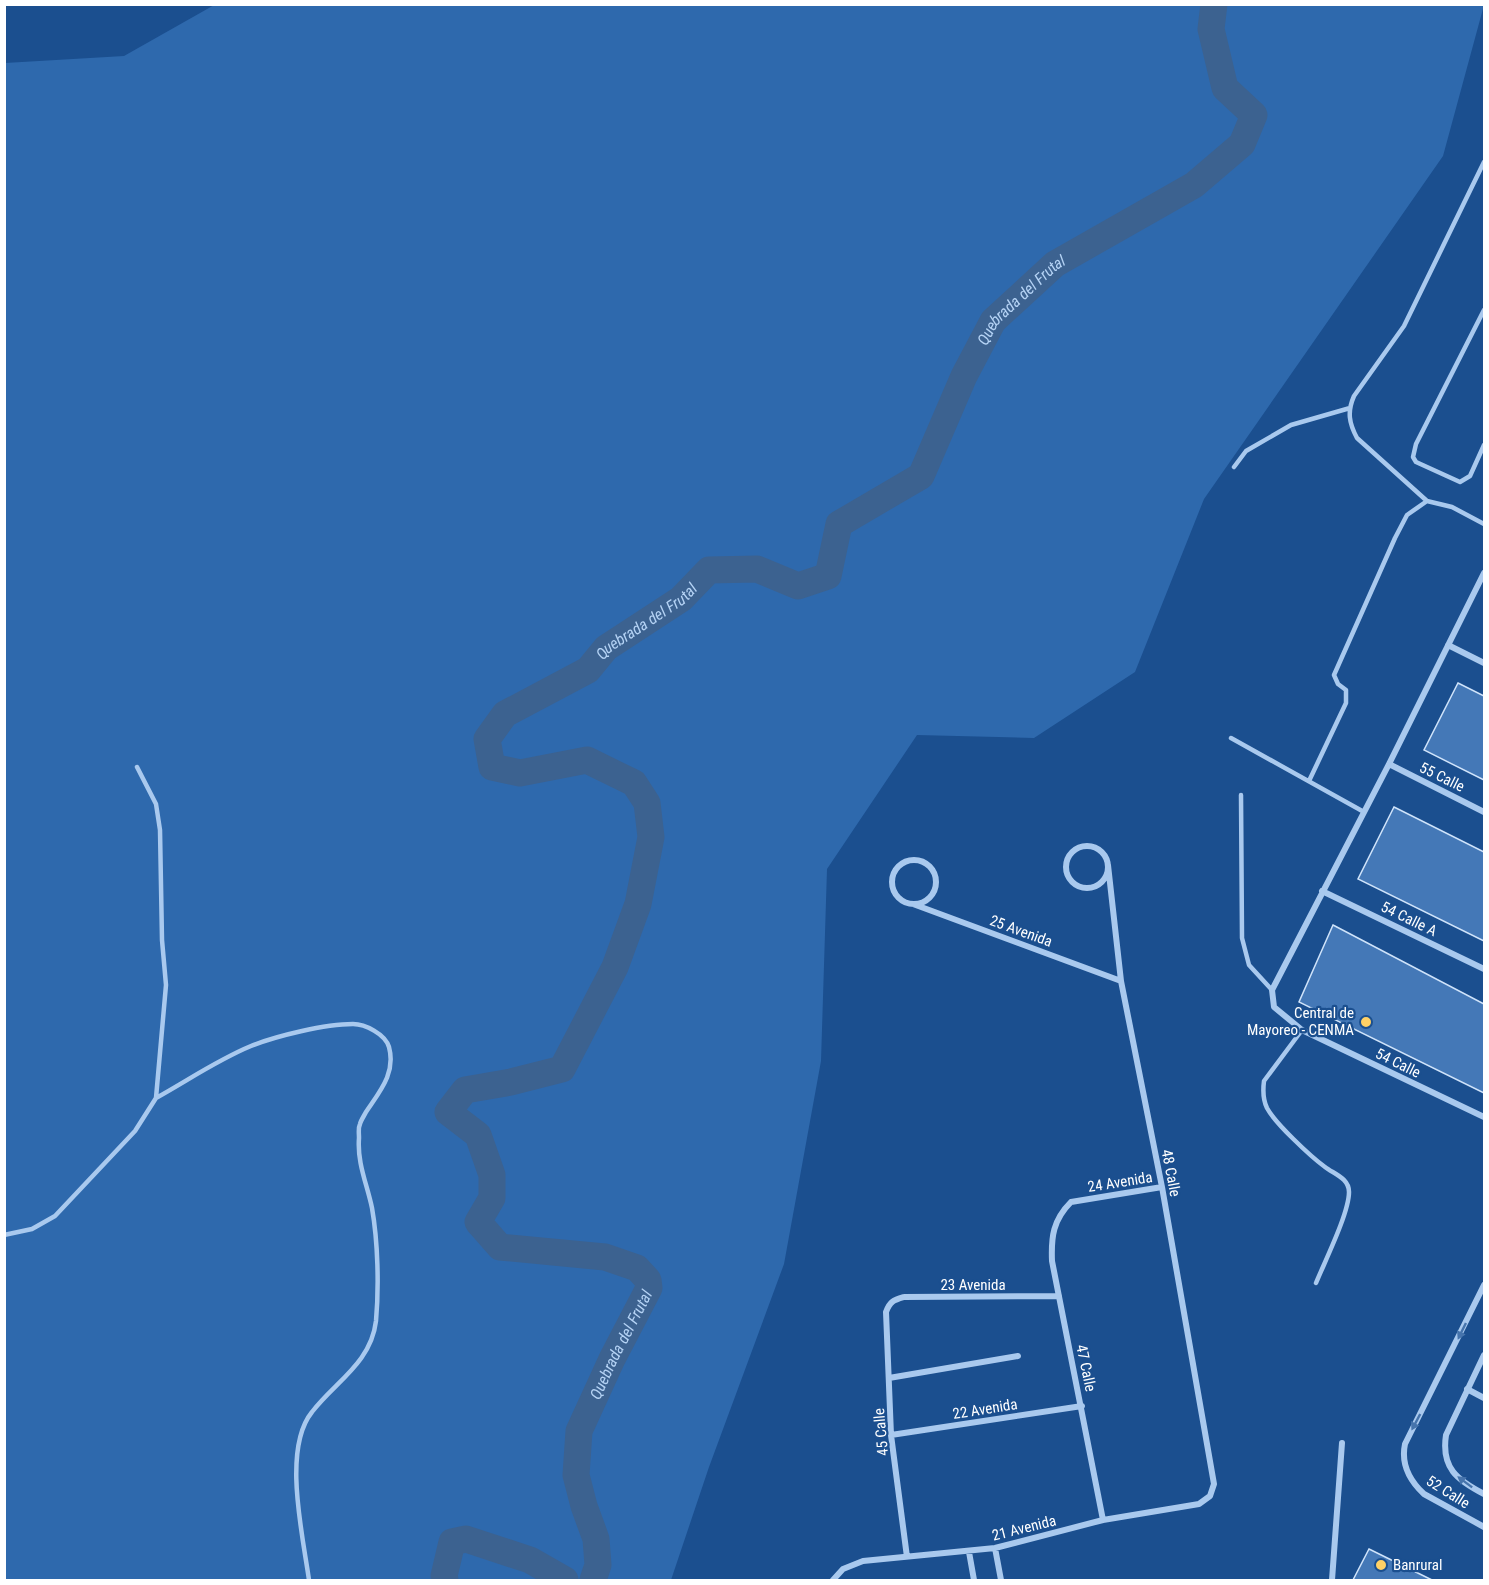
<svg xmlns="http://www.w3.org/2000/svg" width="1489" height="1585" font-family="'Roboto Condensed',sans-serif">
<rect width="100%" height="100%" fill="#1b4f8f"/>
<path fill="#2e69ad" d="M216 4 1484 5 1443 156 1204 499 1135 672 1034 738 917 735 827 869 821 1061 784 1264 709 1467 671 1580H5V63L124 56Z"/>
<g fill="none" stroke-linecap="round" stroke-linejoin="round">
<g stroke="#3c6290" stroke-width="27">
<path d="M445 1580 444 1576 452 1542 466 1539 530 1560 565 1580"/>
<path id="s1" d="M593 1580 598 1565 596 1539 584 1506 576 1475 579 1431 612 1359 649 1288 648 1280 637 1268 605 1257 500 1247 478 1222 492 1198V1175L478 1135 448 1112 465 1090 511 1082 562 1069 615 967 638 904 651 837 647 803 634 783 587 760 520 773 492 767 487 739 505 714 588 670 606 648 681 599 709 570 757 569 798 586 828 576 839 524 921 476 964 376 993 321 1055 264 1194 185 1242 144 1254 115 1225 88 1211 29 1214 4"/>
</g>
</g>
<path fill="#4478b7" stroke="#cfe3fa" stroke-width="1.5" d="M1458 683 1484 696V780L1424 750Z
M1394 807 1484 852V941L1358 879Z
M1333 925 1484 1004V1093L1299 1002Z
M1369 1549 1432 1580H1353Z"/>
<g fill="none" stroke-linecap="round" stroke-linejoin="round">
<path stroke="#a9c9ee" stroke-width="4.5" d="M1484 310 1416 444 1413 457 1416 462 1460 482 1470 476 1484 445
M1234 467 1246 451 1291 425 1350 408
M1427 501 1357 438C1349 423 1347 412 1354 396L1404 326 1484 162
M1231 738 1364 812
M1309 781 1346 703V690L1338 684 1334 675 1395 538 1407 515 1427 501 1452 507 1484 524
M1241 795 1242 938 1249 965 1272 990
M1302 1030 1264 1081C1263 1089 1263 1100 1267 1108 1275 1123 1310 1156 1325 1167 1334 1174 1349 1178 1349 1192 1349 1213 1325 1261 1316 1283
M156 1098C187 1081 217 1060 251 1046 276 1036 325 1024 353 1024 365 1024 385 1034 389 1047 396 1073 380 1091 366 1112 364 1116 361 1120 360 1124 358 1128 359 1133 359 1138 357 1163 367 1184 372 1208 378 1242 379 1287 376 1321 371 1363 335 1382 312 1412 282 1449 303 1536 309 1580
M4 1235 32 1229 55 1216 135 1131 156 1098 166 985 162 940 160 830 156 804 137 767"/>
<path stroke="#a9c9ee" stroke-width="6" d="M1484 573 1389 764 1272 990 1274 1007 1302 1030 1484 1117
M1448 645 1484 663
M1389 764 1484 812
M1066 867a21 21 0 1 1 42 0a21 21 0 1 1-42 0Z
M892 882a22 22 0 1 1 44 0a22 22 0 1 1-44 0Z
M1322 891 1484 969
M913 904 1121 981
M1484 1285 1405 1444C1401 1463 1409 1480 1424 1494L1484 1527
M1484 1355 1446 1435C1441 1468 1457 1480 1484 1494
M889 1378 1018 1356
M1467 1389 1484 1398
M891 1435 1082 1406
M1103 1520 1052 1261C1051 1237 1053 1220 1071 1202L1162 1187
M995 1548 1001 1580
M969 1552 974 1580
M907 1557 891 1435 886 1312C890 1301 894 1300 904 1297L1059 1296
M833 1580 843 1569 863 1561 995 1548 1103 1520 1199 1504 1210 1496 1214 1484 1162 1187 1121 981 1108 865
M1332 1580 1342 1443"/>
</g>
<defs><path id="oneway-solid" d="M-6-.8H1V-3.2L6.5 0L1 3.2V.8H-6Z" transform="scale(1.5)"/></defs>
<g fill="#4674ac">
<use href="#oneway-solid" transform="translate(1462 1331) rotate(116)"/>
<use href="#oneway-solid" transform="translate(1416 1422) rotate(118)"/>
<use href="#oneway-solid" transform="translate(1465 1482) rotate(-143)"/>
</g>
<g fill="#ffd166" stroke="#1b4f8f" stroke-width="2">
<circle cx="1366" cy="1022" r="6"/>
<circle cx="1381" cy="1565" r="6"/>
</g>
<g text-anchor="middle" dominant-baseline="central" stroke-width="4.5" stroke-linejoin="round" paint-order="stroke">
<g font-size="15" fill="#fff" stroke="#1b4f8f">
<text transform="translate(1442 777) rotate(26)">55 Calle</text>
<text transform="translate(1409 919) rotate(26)">54 Calle A</text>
<text transform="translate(1021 931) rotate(20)">25 Avenida</text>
<text transform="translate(1398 1063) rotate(26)">54 Calle</text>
<text transform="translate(1171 1173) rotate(79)">48 Calle</text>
<text transform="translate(1120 1182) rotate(-9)">24 Avenida</text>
<text x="973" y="1285">23 Avenida</text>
<text transform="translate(1086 1368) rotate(78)">47 Calle</text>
<text transform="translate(985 1409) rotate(-9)">22 Avenida</text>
<text transform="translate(881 1432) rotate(-95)">45 Calle</text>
<text transform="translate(1448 1492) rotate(32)">52 Calle</text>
<text transform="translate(1024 1528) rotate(-14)">21 Avenida</text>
</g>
<g font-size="15" fill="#fff" stroke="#1b4f8f" text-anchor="end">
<text x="1354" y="1013">Central de<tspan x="1354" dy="17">Mayoreo - CENMA</tspan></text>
<text x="1393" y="1565" text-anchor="start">Banrural</text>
</g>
<g font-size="16" font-style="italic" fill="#b5d3f5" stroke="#1b4f8f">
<text stroke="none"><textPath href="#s1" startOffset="2014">Quebrada del Frutal</textPath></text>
<text stroke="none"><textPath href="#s1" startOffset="1455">Quebrada del Frutal</textPath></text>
<text stroke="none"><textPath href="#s1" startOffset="249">Quebrada del Frutal</textPath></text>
</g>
</g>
<rect width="1489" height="1585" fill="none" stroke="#ffffff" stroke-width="12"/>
</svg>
